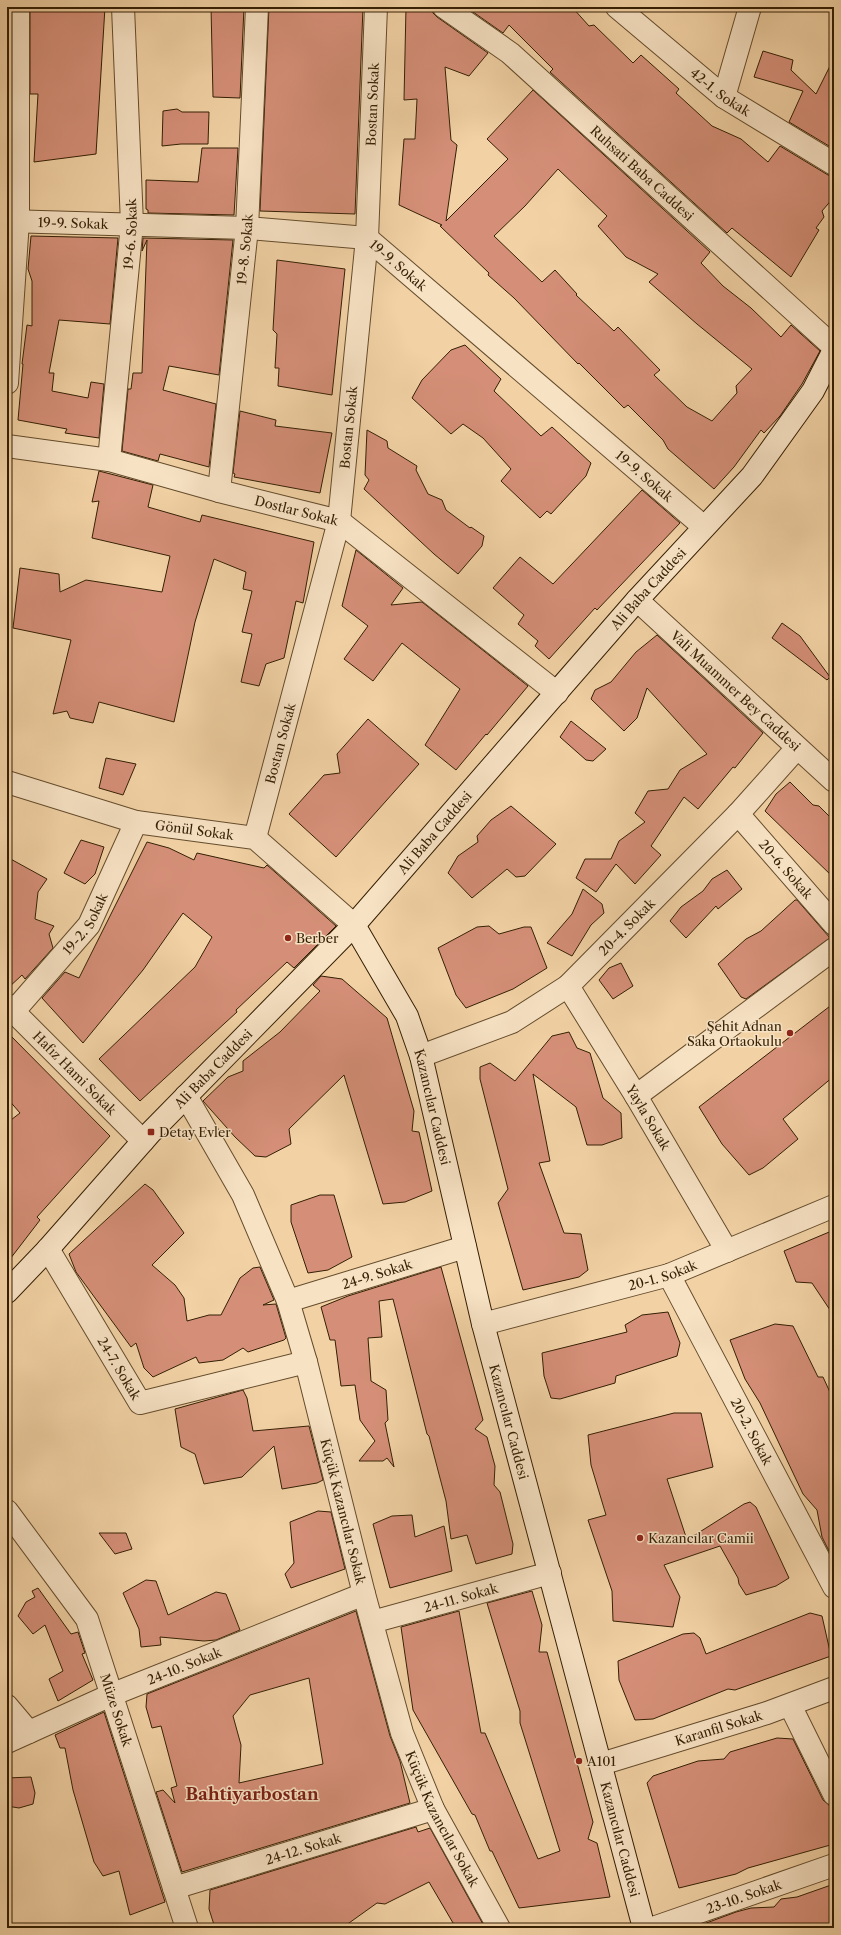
<svg xmlns="http://www.w3.org/2000/svg" width="841" height="1935" font-family="'Libre Caslon Text',serif">
<rect width="100%" height="100%" fill="#f2d2a5"/>
<filter id="stains"><feTurbulence type="fractalNoise" baseFrequency=".005" numOctaves="4"/><feColorMatrix values="0 0 0 0 .2 0 0 0 0 .09 0 0 0 0 .02 0 0 0 .5 -.17"/></filter>
<radialGradient id="worn" r=".72"><stop offset=".6" stop-color="#630" stop-opacity="0"/><stop offset="1" stop-color="#630" stop-opacity=".3"/></radialGradient>
<path fill="#d58f78" stroke="#341f04" fill-rule="evenodd" d="M30 7H105L96 154 34 162 38 94H30Z
M211 7H244L240 98 213 97Z
M269 7H363L355 214 260 211Z
M406 7H432L433 13 437 17 488 53 469 76 445 67 451 140 457 145 446 221 508 159 487 139 533 90 710 252 701 263 723 286 751 308 781 337 791 325 820 351 802 384 780 416 764 433 761 430 734 467 714 489 668 449 663 440 628 405 624 408 579 363 578 364 514 298 488 275 489 273 440 226 442 225 399 205 404 139H415L417 99 404 100ZM558 169 607 216 598 226 626 257 658 274 649 282 697 324 752 369 736 386 737 393 712 421 687 407 654 375 660 370 618 327 614 331 576 295 577 294 555 270 542 282 494 236 525 206Z
M466 7H572L589 26 594 25 633 63 641 55 679 89 676 93 712 126 741 139 768 162 780 146 828 175 834 176V197L822 211 824 217 816 228 819 230 791 277 732 228 727 233 550 72 553 69 509 25 503 33Z
M763 51 793 60 791 70 816 94 834 58V149L789 122 803 91 754 77Z
M177 109 182 112H209L208 144H181L162 146 163 111Z
M202 148H238L234 215 148 213V210L146 209V180L198 182Z
M31 236 118 238 110 324 59 320 49 373H54L52 391 88 398 91 382 104 384 99 438 65 433 67 429 18 420 23 364H22L27 325 32 326V281L28 269Z
M143 238 233 240 219 375 169 366 163 390 216 404 209 467 160 454 158 461 122 451 128 389H131L133 373H142L147 240 142 251Z
M277 260 345 269 332 395 278 386 279 368H275L277 334 273 330Z
M465 345 501 379 494 391 541 436 552 427 591 463 586 476 551 514 547 511 540 518 501 481 511 469 483 438 463 424 451 434 412 398 422 380 451 350Z
M240 411 276 420 275 426 332 433 320 493 234 477 235 474 233 473Z
M367 430 387 441 388 448 417 466 416 470 428 494 442 500 446 510 470 528 471 527 484 536 482 546 458 574 434 554 364 489 369 480 365 475Z
M99 471 153 485 148 507 200 522 202 515 314 542 303 603 296 601 284 658 266 664 259 686 241 682 252 634 242 632 252 591 243 589 246 572 214 559 195 622 174 722 99 702 93 723 70 718 67 711 53 714 71 640 13 628 20 568 59 574 60 592 86 580 162 592 170 556 92 538 99 501 92 502Z
M642 490 680 523 597 610 595 608 549 659 535 646 538 641 518 624 524 615 493 588 520 557 553 584Z
M356 550 403 588 391 605 422 602 528 686 487 735 486 734 456 770 425 745 460 689 402 643 373 681 344 659 368 626 342 606Z
M782 623 800 636 830 677 827 680 772 638Z
M657 635 763 733 735 768 733 767 698 809 684 797 651 846 661 855 635 884 616 864 596 892 576 878 585 859H611L619 841 645 822 635 813 648 791 668 789 680 770 707 754 647 688 637 718 624 731 591 699 595 690 611 682 636 652Z
M368 719 419 764 336 857 289 814 324 775 340 773 337 754Z
M571 721 606 749 593 761 586 760 560 737Z
M106 758 136 764 123 795 99 788Z
M790 782 813 805 819 806 834 821V878L765 811 776 794Z
M511 806 556 844 525 876 516 877 507 869 472 898 448 873 458 856 478 842 477 836 491 820Z
M81 840 104 847 95 874 85 884 64 873Z
M147 842 169 848 194 860 197 853 264 868 267 865 336 926 294 968 287 962 236 1010 237 1012 140 1101 99 1059 195 967 212 937 183 913 143 970 83 1043 42 998 65 972 79 978Z
M7 857 47 879 38 892 35 919 54 926 49 934 53 948 25 979 22 975 7 989Z
M727 870 742 889 718 909 716 906 686 938 670 921 681 907 703 891 712 879Z
M583 889 602 904 604 913 591 925 572 956 547 943 572 914Z
M795 900H797L830 938 746 999 741 997 718 964 746 939 761 931Z
M489 926 499 934 524 927H531L547 968 513 989 466 1008 456 995 438 948 477 927Z
M621 963 633 986 613 999 599 980 609 968Z
M321 976 342 979 387 1018 414 1111 412 1131 419 1132 432 1191 405 1202 383 1204 344 1075 289 1129 291 1144 266 1157 255 1156 235 1137 203 1101 228 1077 243 1071V1061L280 1032 320 991 313 985Z
M834 1003V1076L783 1119 798 1139 763 1168 749 1175 722 1144 699 1107Z
M7 1032 110 1136 37 1217 40 1220 7 1263V1123L20 1113 7 1098Z
M569 1032 577 1048 590 1053 603 1098 621 1113 622 1138 602 1145H587L576 1107 533 1074 550 1161 539 1163 564 1233 581 1234 588 1270 579 1277 523 1290 498 1203 508 1189 480 1079V1067L490 1063 515 1081 552 1036Z
M145 1184 153 1190 184 1233 152 1265 175 1285 184 1298 187 1321 209 1315H221L240 1278 253 1268 260 1267 274 1300 263 1305 276 1304 286 1338 284 1340 248 1352 243 1348 223 1360 199 1363 196 1357 153 1377 144 1368 136 1343 131 1347 76 1272 69 1254Z
M320 1195H334L352 1257 328 1270 308 1273 291 1222V1205Z
M834 1230V1316L812 1283 796 1282 784 1251Z
M441 1267 483 1420 475 1429 487 1437 495 1466 494 1485 500 1492 513 1544 512 1554 476 1564 467 1535 451 1539 446 1501 429 1436 427 1434 393 1299 379 1301 382 1337 368 1338 371 1381 386 1390 388 1420 385 1423 394 1467 387 1458 383 1461H359L375 1441 360 1420 355 1385 341 1386 335 1340H330L321 1307 348 1296Z
M668 1312 680 1343 677 1356 616 1376 615 1383 560 1399 551 1398 544 1376 542 1353 627 1332 625 1325 642 1315Z
M775 1324 793 1326 818 1377H823L834 1401V1550L829 1551 822 1537 817 1510 803 1494 760 1403 745 1379 730 1340Z
M243 1390 247 1398 253 1431 309 1426 323 1480 317 1483 282 1489 274 1446 242 1477 204 1484 195 1454 181 1447 175 1409Z
M674 1413H701L713 1467 667 1479 687 1540 744 1504 750 1502 756 1507 789 1578 776 1586 746 1595 739 1584 738 1578 720 1546 664 1565 680 1597 673 1627 613 1621 612 1591 588 1520 606 1515 591 1465 588 1435Z
M318 1511 331 1512 345 1569 291 1588 285 1574 294 1563 290 1522Z
M412 1515 415 1537 444 1526 452 1571 390 1588 373 1524 392 1516Z
M99 1533H126L132 1549 115 1554Z
M146 1580 156 1581 168 1615 216 1592 226 1594 240 1630 216 1640 204 1641 160 1637 161 1645 141 1647 139 1629 123 1593Z
M38 1588 71 1634 78 1632 85 1653 82 1654 93 1680 58 1701 49 1679 63 1671 45 1625 33 1634 18 1616 26 1602 35 1597 32 1591Z
M532 1591 542 1625 539 1652H547L593 1822 588 1839 597 1843 610 1897 519 1908 492 1851H490L475 1815 472 1814 413 1710 401 1627 459 1611 481 1733H485L538 1859 560 1851 520 1723V1711L487 1603Z
M356 1611 390 1736 400 1761 410 1803 182 1872 156 1792 163 1790 175 1803 171 1788 177 1786 161 1726 152 1728 146 1707 147 1694ZM309 1678 323 1764 239 1783 241 1745 233 1716 250 1695Z
M810 1613 822 1616 831 1656 735 1690 728 1689 653 1719 635 1720 619 1680 618 1661 683 1634 694 1633 700 1638 706 1654Z
M104 1712 165 1902 130 1915 119 1871 103 1876 94 1862 73 1790 65 1748H60L55 1735Z
M777 1738 793 1739 823 1800 829 1805 834 1816V1844L748 1868 736 1874 679 1888 647 1783 653 1776 698 1761 724 1759 730 1752Z
M31 1777 35 1793 33 1804 19 1808 7 1806V1778Z
M416 1827 418 1832 430 1828 484 1926 480 1928H456L429 1882 385 1904 377 1903 342 1928H215L209 1909 210 1890Z
M834 1884V1928H701V1925L736 1912 751 1908 774 1907 781 1899 797 1897Z"/>
<g fill="none" stroke-linecap="round" stroke-linejoin="round">
<g stroke="#644c2c" stroke-width="24">
<g id="street">
<path id="s1" d="M444 7 510 53 834 347"/>
<path id="s2" d="M617 7 724 97 834 164"/>
<path d="M724 97 750 7"/>
<path id="s3" d="M7 221 247 228 367 238 704 527"/>
<path d="M7 383 18 221V7"/>
<path id="s4" d="M7 446 109 460 219 491 339 521 557 693"/>
<path id="s5" d="M109 460 132 224 123 7"/>
<path id="s6" d="M219 491 247 228 257 7"/>
<path id="s7" d="M637 600 834 781"/>
<path id="s8" d="M7 782 136 822 255 838 354 925"/>
<path id="s9" d="M738 814 834 924"/>
<path id="s10" d="M255 838 339 521 367 238 376 7"/>
<path id="s11" d="M568 986 636 1096 727 1251"/>
<path id="s12" d="M7 1005 143 1141"/>
<path id="s13" d="M14 1011 89 925 136 822"/>
<path id="s14" d="M421 1056 512 1022 568 986 738 814 797 748"/>
<path id="s15" d="M186 1096 243 1195 288 1301 306 1362 364 1594 402 1733 433 1809 499 1928"/>
<path d="M636 1096 834 949"/>
<path id="s16" d="M48 1249 140 1403 306 1362"/>
<path id="s17" d="M669 1275 834 1587"/>
<path id="s18" d="M288 1301 465 1247"/>
<path id="s19" d="M483 1324 669 1275 834 1206"/>
<path id="s20" d="M7 1511 87 1619 187 1928"/>
<path id="s21" d="M372 1622 550 1573"/>
<path d="M790 1705 834 1794"/>
<path d="M7 1706 29 1732"/>
<path id="s22" d="M7 1742 111 1695 364 1594"/>
<path id="s23" d="M601 1764 767 1713 834 1688"/>
<path id="s24" d="M174 1888 433 1809"/>
<path id="s25" d="M653 1928 834 1865"/>
</g>
</g>
<g stroke="#341f04" stroke-width="24">
<g id="secondary">
<path id="s26" d="M354 925 407 1016 421 1056 483 1324 644 1928"/>
<path id="s27" d="M7 1292 48 1249 151 1132 354 925 637 600 752 476 813 391 834 350"/>
</g>
</g>
<use href="#street" stroke="#f7e2c4" stroke-width="22"/>
<use href="#secondary" stroke="#f7e2c4" stroke-width="22"/>
</g>
<g fill="#8f2418" stroke="#f7e2c4" stroke-width="1.5">
<circle cx="288" cy="938" r="4"/>
<circle cx="790" cy="1033" r="4"/>
<rect x="147" y="1128" width="8" height="8" rx="2"/>
<circle cx="640" cy="1538" r="4"/>
<circle cx="579" cy="1761" r="4"/>
</g>
<g text-anchor="middle" dominant-baseline="central" stroke-width="3" stroke-linejoin="round" paint-order="stroke">
<g font-size="13" fill="#341f04" stroke="#f7e2c4">
<text stroke="none"><textPath href="#s2" startOffset="134">42-1. Sokak</textPath></text>
<text stroke="none"><textPath href="#s10" startOffset="746">Bostan Sokak</textPath></text>
<text stroke="none"><textPath href="#s1" startOffset="259">Ruhsati Baba Caddesi</textPath></text>
<text stroke="none"><textPath href="#s3" startOffset="66">19-9. Sokak</textPath></text>
<text stroke="none"><textPath href="#s5" startOffset="227">19-6. Sokak</textPath></text>
<text stroke="none"><textPath href="#s6" startOffset="243">19-8. Sokak</textPath></text>
<text stroke="none"><textPath href="#s3" startOffset="402">19-9. Sokak</textPath></text>
<text stroke="none"><textPath href="#s10" startOffset="422">Bostan Sokak</textPath></text>
<text stroke="none"><textPath href="#s3" startOffset="726">19-9. Sokak</textPath></text>
<text stroke="none"><textPath href="#s4" startOffset="297">Dostlar Sokak</textPath></text>
<text stroke="none"><textPath href="#s27" startOffset="952">Ali Baba Caddesi</textPath></text>
<text stroke="none"><textPath href="#s7" startOffset="134">Vali Muammer Bey Caddesi</textPath></text>
<text stroke="none"><textPath href="#s10" startOffset="98">Bostan Sokak</textPath></text>
<text stroke="none"><textPath href="#s8" startOffset="194">Gönül Sokak</textPath></text>
<text stroke="none"><textPath href="#s27" startOffset="628">Ali Baba Caddesi</textPath></text>
<text stroke="none"><textPath href="#s9" startOffset="73">20-6. Sokak</textPath></text>
<text stroke="none"><textPath href="#s13" startOffset="113">19-2. Sokak</textPath></text>
<text stroke="none"><textPath href="#s14" startOffset="247">20-4. Sokak</textPath></text>
<text stroke="none"><textPath href="#s27" startOffset="304">Ali Baba Caddesi</textPath></text>
<text stroke="none"><textPath href="#s12" startOffset="96">Hafız Hami Sokak</textPath></text>
<text stroke="none"><textPath href="#s26" startOffset="200">Kazancılar Caddesi</textPath></text>
<text stroke="none"><textPath href="#s11" startOffset="154">Yayla Sokak</textPath></text>
<text stroke="none"><textPath href="#s18" startOffset="93">24-9. Sokak</textPath></text>
<text stroke="none"><textPath href="#s19" startOffset="186">20-1. Sokak</textPath></text>
<text stroke="none"><textPath href="#s16" startOffset="139">24-7. Sokak</textPath></text>
<text stroke="none"><textPath href="#s26" startOffset="524">Kazancılar Caddesi</textPath></text>
<text stroke="none"><textPath href="#s17" startOffset="177">20-2. Sokak</textPath></text>
<text stroke="none"><textPath href="#s15" startOffset="447">Küçük Kazancılar Sokak</textPath></text>
<text stroke="none"><textPath href="#s21" startOffset="92">24-11. Sokak</textPath></text>
<text stroke="none"><textPath href="#s22" startOffset="193">24-10. Sokak</textPath></text>
<text stroke="none"><textPath href="#s20" startOffset="230">Müze Sokak</textPath></text>
<text stroke="none"><textPath href="#s23" startOffset="123">Karanfil Sokak</textPath></text>
<text stroke="none"><textPath href="#s15" startOffset="771">Küçük Kazancılar Sokak</textPath></text>
<text stroke="none"><textPath href="#s26" startOffset="956">Kazancılar Caddesi</textPath></text>
<text stroke="none"><textPath href="#s24" startOffset="135">24-12. Sokak</textPath></text>
<text stroke="none"><textPath href="#s25" startOffset="96">23-10. Sokak</textPath></text>
</g>
<g font-size="13" fill="#341f04" stroke="#f7e2c4" text-anchor="start">
<text x="296" y="938">Berber</text>
<text x="782" y="1026" text-anchor="end">Şehit Adnan<tspan x="782" dy="15">Saka Ortaokulu</tspan></text>
<text x="159" y="1132">Detay Evler</text>
<text x="648" y="1538">Kazancılar Camii</text>
<text x="587" y="1761">A101</text>
</g>
<g font-size="17" font-weight="bold" fill="#7a1f14" stroke="#f7e2c4">
<text x="252" y="1794">Bahtiyarbostan</text>
</g>
</g>
<rect width="841" height="1935" fill="none" stroke="#f2d2a5" stroke-width="24"/>
<rect x="8" y="8" width="825" height="1919" fill="none" stroke="#341f04" stroke-width="2"/>
<rect x="12" y="12" width="817" height="1911" fill="none" stroke="#341f04"/>
<rect width="100%" height="100%" filter="url(#stains)"/>
<rect width="100%" height="100%" fill="url(#worn)"/>
</svg>
